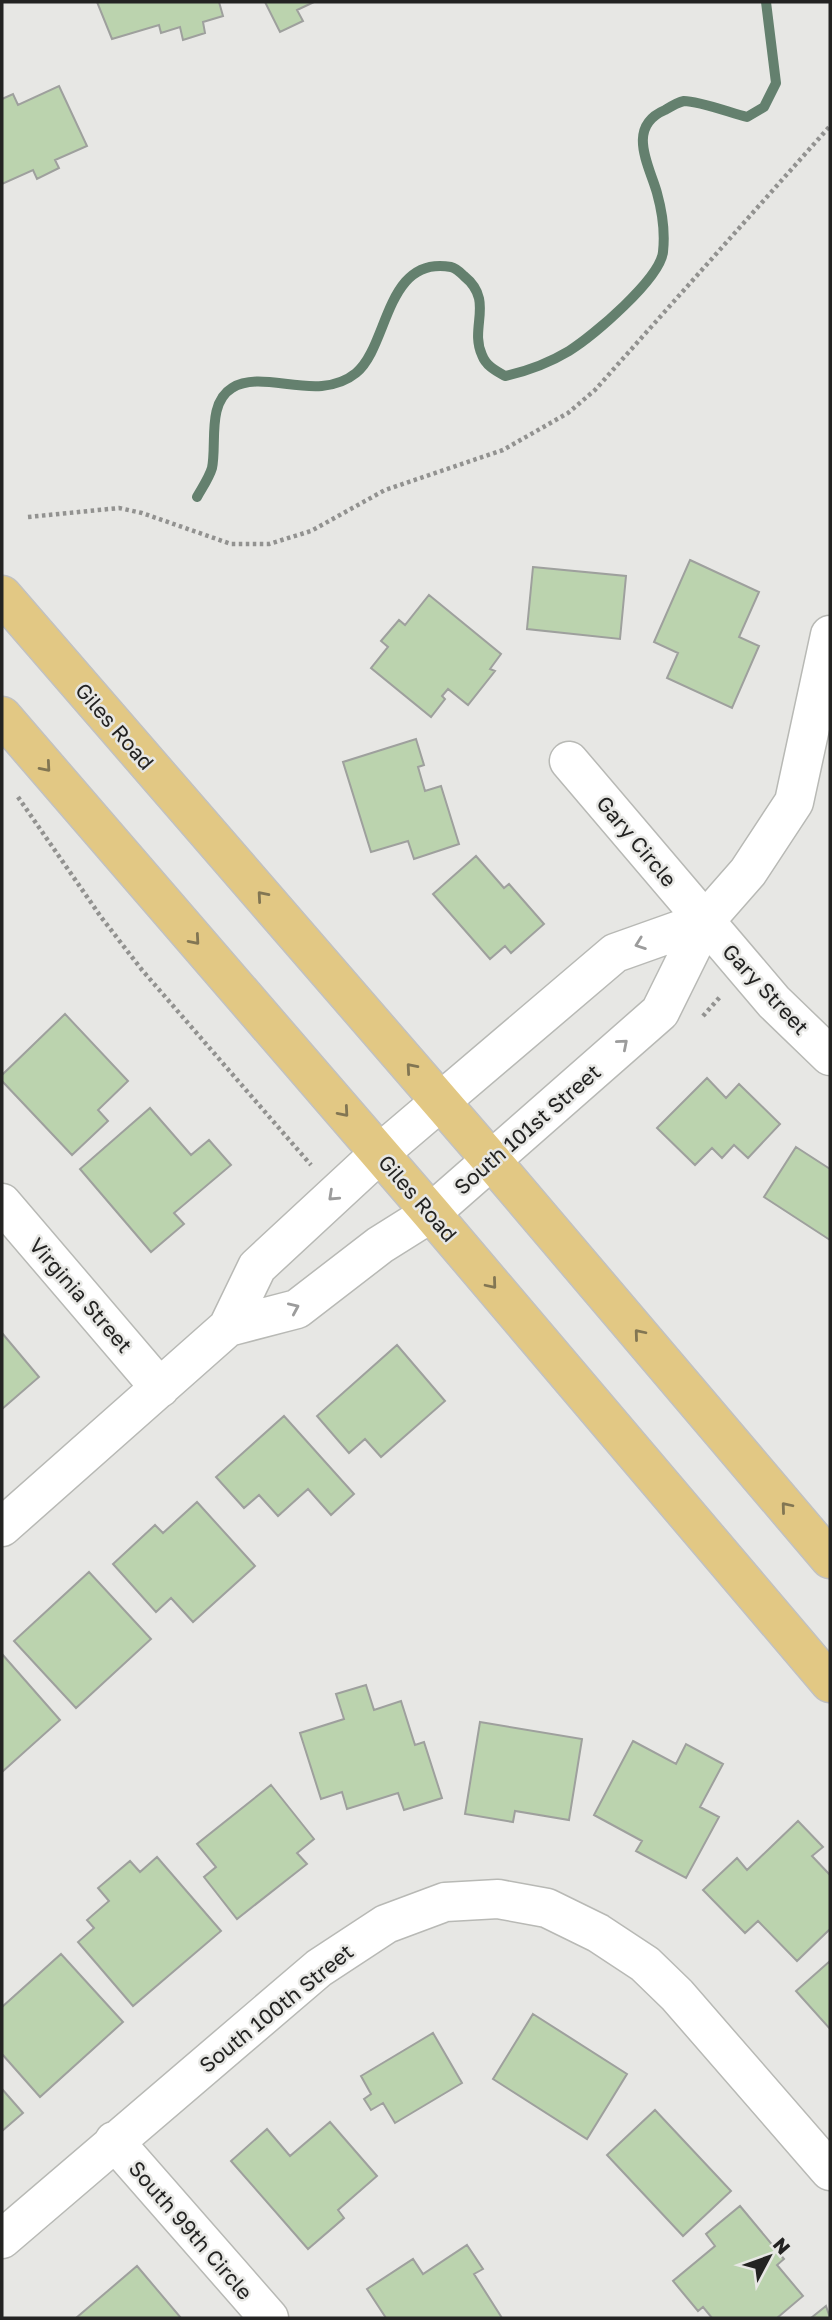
<svg xmlns="http://www.w3.org/2000/svg" width="832" height="2320" font-family="'Golos Text',sans-serif">
<rect width="100%" height="100%" fill="#e7e7e4"/>
<g fill="none" stroke-linecap="round" stroke-linejoin="round">
<path stroke="#64806e" stroke-width="10" d="M197 497C202 488 209 478 212 468 217 444 207 403 232 388 264 368 318 404 356 373 389 346 385 255 451 267 456 268 460 272 464 276 495 301 469 327 482 355 486 366 496 371 505 376 528 371 549 363 569 351 593 336 660 279 663 252 665 234 662 211 657 193 650 167 625 127 665 110 670 107 679 102 684 101 699 101 731 113 747 117L764 107 776 83 766 2"/>
</g>
<path fill="#bbd3ae" stroke="#9ea09d" stroke-width="2" d="M97 2H219L223 16 203 22 205 33 183 40 180 27 161 33 159 25 112 39Z
M265 2H314L297 10 303 21 280 32Z
M59 86 87 146 55 160 59 168 37 179 33 170 2 184V99L13 94 18 105Z
M690 560 759 592 739 637 759 646 732 708 667 678 678 653 654 642Z
M533 567 626 576 620 639 527 629Z
M429 595 501 654 490 669 495 671 468 705 448 689 442 696 445 699 431 717 371 668 388 647 381 641 399 620 405 625Z
M416 739 424 765 418 767 425 791 441 786 459 844 414 859 408 841 371 852 343 762Z
M476 856 504 888 509 884 544 924 511 953 505 946 490 959 433 894Z
M65 1014 128 1081 98 1110 108 1121 72 1155 2 1081V1075Z
M707 1078 726 1098 739 1084 780 1124 748 1158 734 1145 722 1158 712 1148 695 1165 657 1128Z
M150 1108 191 1155 209 1140 231 1165 174 1213 184 1224 151 1252 80 1169Z
M796 1147 830 1169V1240L764 1197Z
M2 1333 39 1377 2 1409Z
M397 1345 445 1401 381 1457 365 1439 349 1453 317 1416Z
M284 1416 354 1494 331 1515 308 1489 278 1516 259 1495 244 1508 216 1477Z
M197 1502 255 1566 193 1622 171 1598 156 1612 113 1564 155 1525 163 1533Z
M89 1572 151 1639 76 1708 14 1641Z
M2 1654 60 1720 2 1772Z
M366 1685 374 1710 401 1701 415 1745 424 1742 442 1798 404 1810 398 1793 347 1809 342 1792 321 1799 300 1733 344 1719 336 1694Z
M480 1722 582 1739 569 1820 515 1811 513 1822 465 1814Z
M633 1741 676 1764 686 1744 723 1764 700 1807 719 1817 686 1878 636 1851 642 1841 594 1815Z
M271 1785 314 1839 297 1853 307 1864 237 1919 204 1877 216 1867 197 1844Z
M798 1821 823 1847 812 1856 830 1875V1929L797 1961 758 1921 745 1933 703 1890 737 1858 747 1870Z
M157 1857 221 1931 133 2006 78 1942 94 1928 87 1920 109 1901 98 1888 130 1861 140 1872Z
M61 1954 123 2022 40 2097 2 2054V2007Z
M830 1961V2029L796 1991Z
M533 2014 627 2074 587 2139 493 2079Z
M433 2033 462 2083 395 2123 383 2103 371 2110 364 2099 371 2094 361 2076Z
M2 2089 23 2113 2 2131Z
M655 2110 731 2191 683 2236 607 2155Z
M330 2122 377 2176 338 2210 344 2218 308 2249 231 2161 267 2129 290 2156Z
M740 2206 784 2259 777 2265 803 2296 777 2318H712L703 2307 698 2311 673 2281 715 2246 706 2234Z
M467 2245 483 2269 474 2274 502 2318H386L367 2289 413 2259 423 2274Z
M137 2266 181 2318H76Z
M826 2306 830 2318H811Z"/>
<g fill="none" stroke-linecap="round" stroke-linejoin="round">
<g stroke="#b8b9b5" stroke-width="41">
<path id="minor" d="M569 761 774 1002 830 1056
M2 1203 160 1388
M228 1327 297 1309 380 1245 431 1213 660 1012 705 921 748 872 794 802 830 635
M2 1527 228 1327 257 1267 380 1153 615 953 705 921
M114 2141 269 2318
M2 2239 319 1968 386 1924 445 1902 498 1899 547 1908 598 1933 645 1964 677 1995 830 2171"/>
</g>
<g stroke="#c1c1c1" stroke-width="41">
<path id="primary" d="M2 595 492 1161 830 1559
M2 716 431 1213 830 1683"/>
</g>
<path stroke="#929290" stroke-width="4.5" stroke-dasharray="3.5 3.5" stroke-linecap="butt" d="M28 517 119 508 142 513 231 544H269L311 531 385 490 503 450 568 413 595 390 830 126
M18 797 101 917 142 970 311 1165
M703 1016 720 997"/>
<use href="#minor" stroke="#fff" stroke-width="38"/>
<use href="#primary" stroke="#e2c884" stroke-width="38"/>
</g>
<defs><path id="oneway-chevron" d="M-2-3.5L2.5 0L-2 3.5" fill="none" stroke-width="1.6" stroke-linecap="round" stroke-linejoin="round" transform="scale(1.75)"/></defs>
<g stroke="#827653">
<use href="#oneway-chevron" transform="translate(46 767) rotate(49)"/>
<use href="#oneway-chevron" transform="translate(262 896) rotate(-131)"/>
<use href="#oneway-chevron" transform="translate(195 940) rotate(49)"/>
<use href="#oneway-chevron" transform="translate(411 1068) rotate(-131)"/>
<use href="#oneway-chevron" transform="translate(344 1112) rotate(49)"/>
<use href="#oneway-chevron" transform="translate(492 1284) rotate(50)"/>
<use href="#oneway-chevron" transform="translate(639 1334) rotate(-130)"/>
<use href="#oneway-chevron" transform="translate(786 1507) rotate(-130)"/>
</g>
<g stroke="#9c9c9c">
<use href="#oneway-chevron" transform="translate(640 944) rotate(160)"/>
<use href="#oneway-chevron" transform="translate(623 1044) rotate(-41)"/>
<use href="#oneway-chevron" transform="translate(333 1196) rotate(137)"/>
<use href="#oneway-chevron" transform="translate(294 1308) rotate(-24)"/>
</g>
<g text-anchor="middle" dominant-baseline="central" stroke-width="5" stroke-linejoin="round" paint-order="stroke">
<g font-size="21" fill="#232322" stroke="#e7e7e4">
<text transform="translate(115 726) rotate(49)">Giles Road</text>
<text transform="translate(637 841) rotate(50)">Gary Circle</text>
<text transform="translate(766 989) rotate(47)">Gary Street</text>
<text transform="translate(527 1129) rotate(-41)">South 101st Street</text>
<text transform="translate(418 1198) rotate(49)">Giles Road</text>
<text transform="translate(81 1295) rotate(49)">Virginia Street</text>
<text transform="translate(276 2008) rotate(-39)">South 100th Street</text>
<text transform="translate(191 2230) rotate(49)">South 99th Circle</text>
</g>
</g>
<rect width="832" height="2320" fill="none" stroke="#232322" stroke-width="7"/>
<g transform="translate(769 2257) rotate(49)" stroke="#e7e7e4" stroke-width="5" paint-order="stroke">
<path d="M0-5L12 26L0 18L-12 26Z" fill="#232322"/>
<text y="-10" font-size="19" font-weight="bold" text-anchor="middle" fill="#232322">N</text>
</g>
</svg>
